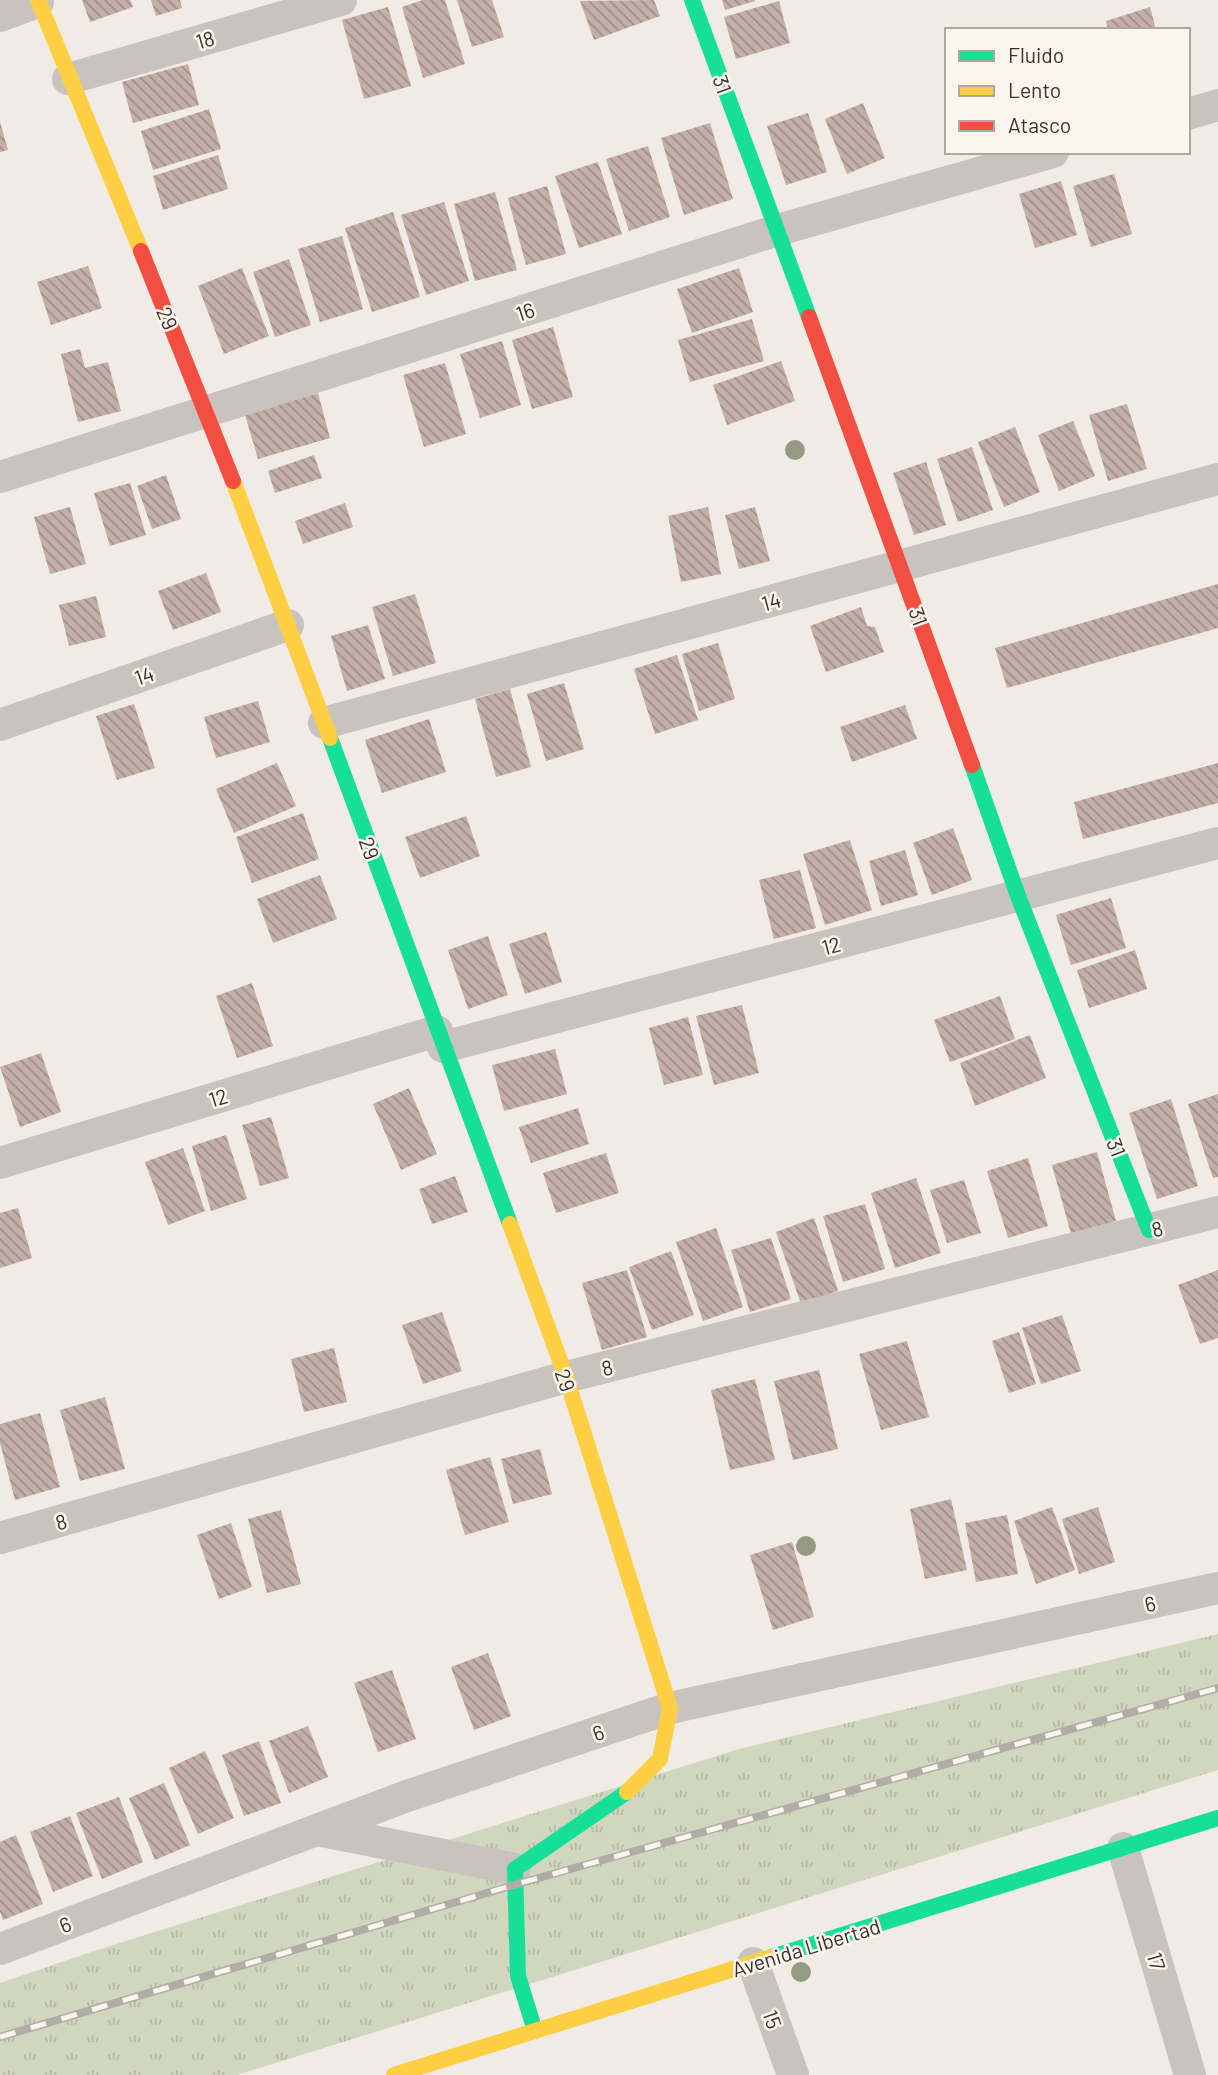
<svg xmlns="http://www.w3.org/2000/svg" width="1218" height="2075" font-family="Barlow,sans-serif">
<defs>
<pattern id="grass-tufts" width="24" height="20" patternUnits="userSpaceOnUse" patternTransform="scale(1.75)"><rect width="24" height="20" fill="#d1d6bf"/><path d="M3 7l-1-3M5 7V3M7 7l1-3M15 17l-1-3M17 17v-4M19 17l1-3" fill="none" stroke="#b4b8a4"/></pattern>
<pattern id="building-back-hatch" width="6" height="6" patternUnits="userSpaceOnUse" patternTransform="scale(1.75)"><rect width="6" height="6" fill="#c3afa7"/><path d="M-1 5l2 2M0 0l6 6M5-1l2 2" fill="none" stroke="#a08f88"/></pattern>
</defs>
<rect width="100%" height="100%" fill="#f0ebe5"/>
<path fill="url(#grass-tufts)" d="M1218 1634V1770L237 2075H0V1983L91 1952 739 1749Z"/>
<path fill="url(#building-back-hatch)" d="M82 0H130L133 7 90 22Z
M151 0H180L182 8 156 16Z
M423 0H445L465 64 423 78 402 7Z
M457 0H492L504 37 472 47Z
M654 0 660 16 594 40 580 1Z
M722 0H755V1L725 10Z
M779 1 790 43 736 59 724 17Z
M388 7 411 86 364 99 342 20Z
M1150 7 1156 30H1108L1106 21Z
M188 64 199 105 133 123 122 82Z
M863 103 885 158 847 174 825 119Z
M209 109 221 149 153 170 141 131Z
M808 113 827 172 786 185 767 126Z
M0 122 8 150 0 152Z
M710 123 733 199 684 215 661 138Z
M648 146 670 217 629 231 606 159Z
M218 155 228 189 163 210 153 176Z
M598 162 622 234 579 248 555 176Z
M1114 174 1132 234 1091 247 1073 186Z
M1061 181 1077 235 1035 248 1019 194Z
M547 186 566 254 526 265 508 198Z
M495 192 517 270 475 281 454 204Z
M444 202 469 281 426 295 401 215Z
M393 212 420 297 372 312 345 228Z
M342 236 363 309 320 322 298 249Z
M289 259 311 325 275 337 253 272Z
M88 266 102 308 51 325 37 282Z
M242 268 269 336 224 354 198 286Z
M739 268 753 312 692 333 677 289Z
M752 319 764 361 690 382 678 340Z
M553 327 573 397 532 409 512 340Z
M502 341 521 405 480 418 460 354Z
M80 349 85 368 108 362 121 411 78 422 61 354Z
M781 361 795 401 727 425 713 385Z
M445 363 466 434 424 447 403 375Z
M318 393 330 438 258 459 245 415Z
M1127 404 1147 469 1108 481 1089 415Z
M1073 421 1095 476 1059 491 1038 435Z
M1015 427 1040 492 1004 507 978 442Z
M972 447 993 510 958 522 937 459Z
M314 455 322 478 275 493 268 471Z
M926 462 946 525 914 535 893 473Z
M166 475 181 519 152 529 137 486Z
M130 483 146 535 110 546 94 493Z
M345 503 353 527 303 544 295 521Z
M70 507 86 564 50 574 34 517Z
M708 507 721 574 681 582 668 516Z
M755 507 770 561 739 569 725 515Z
M206 573 221 612 173 630 158 591Z
M1218 584V628L1007 688 995 648Z
M415 594 436 663 393 676 372 607Z
M96 596 106 637 69 646 59 605Z
M861 607 867 626 875 627 884 652 826 672 810 626Z
M368 625 385 679 347 691 331 636Z
M718 643 735 699 699 711 682 654Z
M677 655 698 720 655 734 634 669Z
M564 683 584 749 546 761 527 694Z
M510 689 531 767 496 777 475 699Z
M258 701 270 742 216 758 204 717Z
M134 704 155 768 117 780 96 716Z
M905 705 917 739 852 762 840 727Z
M429 719 446 772 382 793 365 740Z
M277 763 296 806 234 833 216 789Z
M1218 763V803L1083 839 1074 802Z
M303 813 319 859 252 883 236 837Z
M466 816 480 856 420 878 405 837Z
M953 828 972 880 932 895 913 843Z
M850 840 872 910 825 925 803 854Z
M905 850 918 895 881 906 869 861Z
M800 870 816 928 774 939 759 880Z
M320 875 337 919 273 943 257 899Z
M1111 898 1126 948 1071 965 1056 915Z
M546 932 562 982 525 994 509 944Z
M488 936 508 995 468 1009 448 950Z
M1135 950 1147 989 1089 1008 1077 970Z
M252 983 273 1046 237 1058 216 996Z
M1000 996 1015 1039 950 1062 934 1020Z
M742 1005 759 1073 714 1085 696 1016Z
M688 1017 703 1075 664 1085 649 1028Z
M1030 1035 1046 1078 975 1106 960 1063Z
M555 1049 567 1094 504 1111 492 1065Z
M41 1053 61 1112 20 1127 0 1067Z
M409 1088 437 1154 401 1170 373 1104Z
M1218 1094V1177L1213 1178 1188 1104Z
M1171 1099 1198 1186 1157 1199 1129 1113Z
M578 1108 589 1144 531 1163 519 1127Z
M271 1117 289 1178 260 1186 242 1125Z
M226 1135 247 1199 211 1211 192 1146Z
M183 1148 205 1211 168 1225 145 1162Z
M1097 1152 1116 1221 1071 1234 1052 1165Z
M606 1153 619 1193 556 1213 543 1173Z
M1028 1158 1048 1226 1008 1238 987 1171Z
M455 1176 468 1212 432 1224 419 1189Z
M916 1178 941 1253 895 1268 871 1193Z
M964 1180 981 1233 947 1243 930 1190Z
M865 1204 885 1269 843 1282 823 1216Z
M18 1208 32 1258 0 1268V1213Z
M814 1218 838 1291 801 1304 776 1232Z
M716 1228 743 1307 703 1321 676 1242Z
M771 1238 791 1299 750 1312 731 1250Z
M671 1251 694 1315 652 1330 629 1267Z
M627 1270 647 1337 602 1350 582 1283Z
M1218 1270V1338L1200 1344 1178 1285Z
M442 1312 462 1371 423 1384 402 1325Z
M1062 1315 1081 1371 1041 1384 1022 1328Z
M1019 1332 1036 1384 1009 1393 992 1341Z
M907 1341 929 1417 881 1430 859 1354Z
M334 1348 347 1402 304 1412 291 1359Z
M819 1370 838 1449 793 1460 774 1381Z
M755 1379 775 1460 730 1470 711 1390Z
M105 1397 125 1469 80 1481 60 1410Z
M40 1413 60 1487 15 1500 0 1443V1424Z
M540 1449 552 1494 513 1504 501 1459Z
M490 1457 509 1522 465 1535 446 1470Z
M951 1499 967 1570 925 1579 910 1509Z
M1052 1507 1075 1570 1036 1584 1014 1521Z
M1098 1507 1115 1562 1079 1574 1062 1519Z
M281 1510 301 1584 267 1593 248 1519Z
M1007 1515 1018 1574 976 1582 965 1523Z
M231 1523 252 1587 219 1599 197 1535Z
M792 1542 814 1617 773 1630 750 1555Z
M488 1653 511 1716 474 1730 451 1667Z
M392 1670 416 1739 378 1752 354 1683Z
M308 1726 328 1777 289 1793 269 1741Z
M259 1741 281 1803 244 1816 222 1755Z
M205 1751 234 1818 198 1834 169 1768Z
M164 1783 190 1845 155 1860 129 1798Z
M119 1797 143 1862 102 1879 76 1813Z
M70 1816 93 1876 53 1892 30 1832Z
M16 1835 43 1904 3 1920 0 1912V1842Z"/>
<g fill="none" stroke-linecap="round" stroke-linejoin="round">
<path stroke="#c9c3be" stroke-width="32" d="M0 16 38 2
M68 79 341 0
M1188 114 1218 105
M0 477 778 230 1053 152
M324 723 1218 479
M0 725 288 625
M443 1047 1218 843
M0 1163 437 1031
M0 1538 566 1377 1218 1212
M317 1830 515 1869
M1123 1848 1190 2075
M0 1949 407 1796 670 1708 1218 1588
M753 1963 793 2075"/>
<path stroke="#16e098" stroke-width="16" d="M692 0 809 317
M330 738 510 1224
M972 765 1018 896 1149 1230
M772 1957 1218 1818
M535 2031 518 1976 515 1869 627 1792"/>
<path stroke="#ffcf43" stroke-width="16" d="M38 0 141 251
M233 481 330 738
M510 1224 566 1377 670 1708 660 1759 627 1792
M394 2075 772 1957"/>
<path stroke="#f24e42" stroke-width="16" d="M141 251 233 481
M809 317 972 765"/>
<g stroke="#b1aca8" stroke-width="8">
<path id="rail" d="M0 2037 517 1884 1218 1688"/>
</g>
<use href="#rail" stroke="#fbf5ee" stroke-width="5" stroke-dasharray="16" stroke-linecap="butt"/>
</g>
<g fill="#959b80">
<circle cx="795" cy="450" r="10"/>
<circle cx="806" cy="1546" r="10"/>
<circle cx="801" cy="1972" r="10"/>
</g>
<g text-anchor="middle" dominant-baseline="central" stroke-width="5" stroke-linejoin="round" paint-order="stroke">
<g font-size="21" fill="#3b302b" stroke="#fbf5ee">
<text transform="translate(205 39) rotate(-16)">18</text>
<text transform="translate(723 84) rotate(70)">31</text>
<text transform="translate(525 311) rotate(-18)">16</text>
<text transform="translate(168 318) rotate(67)">29</text>
<text transform="translate(771 601) rotate(-15)">14</text>
<text transform="translate(919 616) rotate(70)">31</text>
<text transform="translate(144 675) rotate(-19)">14</text>
<text transform="translate(370 848) rotate(70)">29</text>
<text transform="translate(831 945) rotate(-15)">12</text>
<text transform="translate(218 1097) rotate(-17)">12</text>
<text transform="translate(1117 1147) rotate(69)">31</text>
<text transform="translate(1157 1228) rotate(-15)">8</text>
<text transform="translate(607 1367) rotate(-14)">8</text>
<text transform="translate(566 1380) rotate(71)">29</text>
<text transform="translate(61 1521) rotate(-16)">8</text>
<text transform="translate(1150 1603) rotate(-12)">6</text>
<text transform="translate(598 1732) rotate(-19)">6</text>
<text transform="translate(65 1924) rotate(-21)">6</text>
<text transform="translate(806 1947) rotate(-17)">Avenida Libertad</text>
<text transform="translate(1157 1961) rotate(74)">17</text>
<text transform="translate(773 2019) rotate(71)">15</text>
</g>
</g>
<rect x="945" y="28" width="245" height="126" fill="#fbf5ee" stroke="#aea6a0" stroke-width="2"/>
<rect x="959" y="51" width="35" height="10" fill="#16e098" stroke="#aea6a0" stroke-width="2"/>
<text x="1008" y="63" font-size="21" fill="#3b302b">Fluido</text>
<rect x="959" y="86" width="35" height="10" fill="#ffcf43" stroke="#aea6a0" stroke-width="2"/>
<text x="1008" y="98" font-size="21" fill="#3b302b">Lento</text>
<rect x="959" y="121" width="35" height="10" fill="#f24e42" stroke="#aea6a0" stroke-width="2"/>
<text x="1008" y="133" font-size="21" fill="#3b302b">Atasco</text>
</svg>
